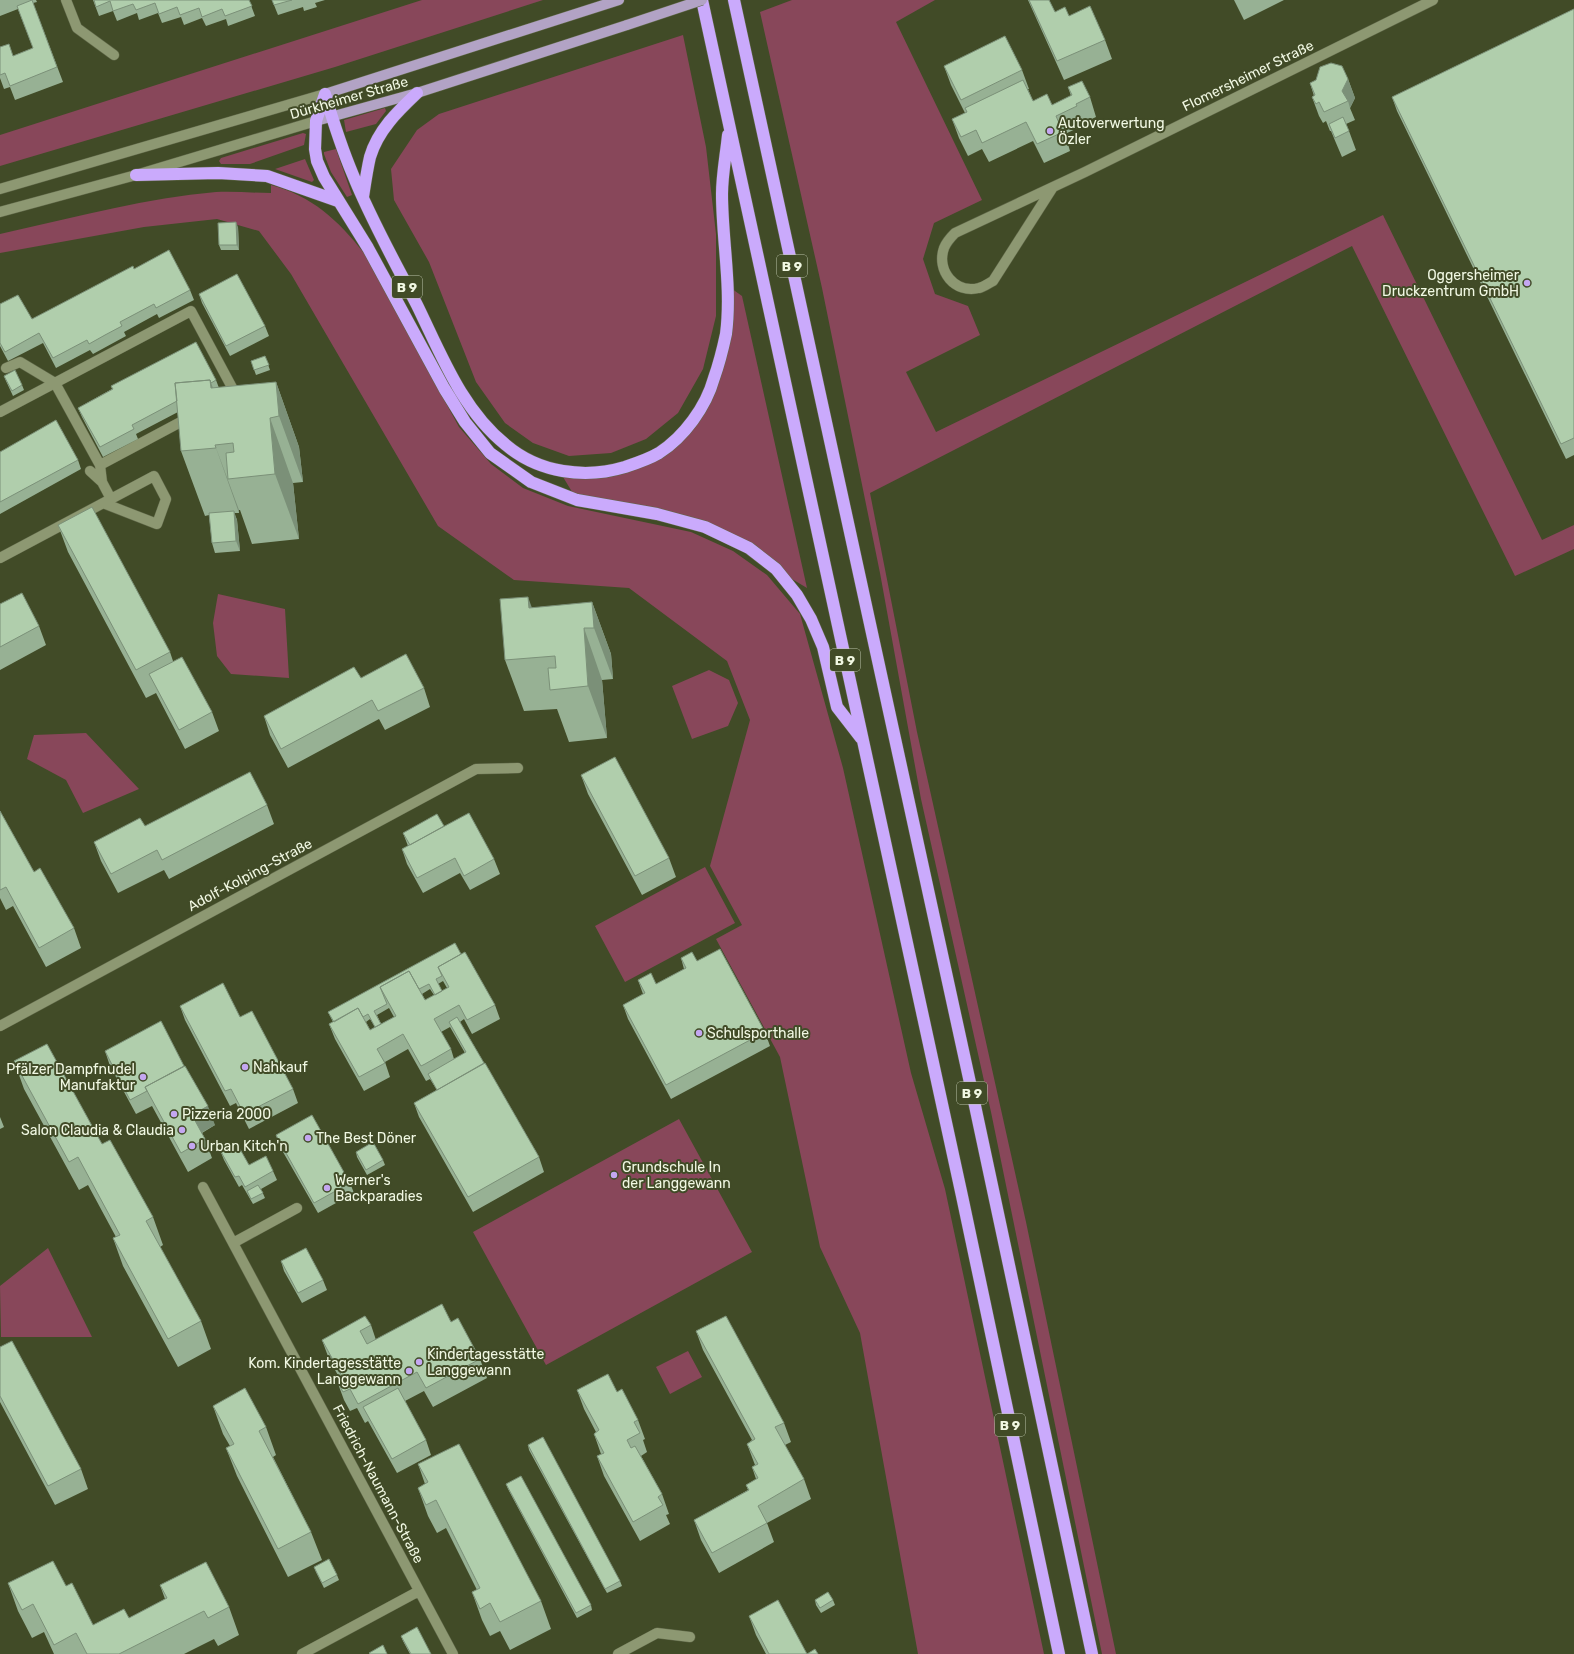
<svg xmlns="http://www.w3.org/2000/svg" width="1574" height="1654" font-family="Rubik,sans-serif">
<rect width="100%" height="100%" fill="#414b27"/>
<path fill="#88475a" d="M422 0H543L335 67 0 166V135Z
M792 0H935L896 22 982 200 934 223 923 259 935 294 968 306 980 335 906 372 936 432 1383 215 1542 540 1574 525V549L1515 576 1352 246 870 493 917 732 1026 1222 1116 1654H1102L991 1112 921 799 880 573 822 288 760 12Z
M683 35 706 147 716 234V316L703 369 678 413 646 439 611 453 569 456 533 443 505 423 476 382 429 262 394 200 391 169 417 130 439 114Z
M385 108 386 111 376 124 346 132 344 120Z
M303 133 306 134 304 145 250 164H221L219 161 221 158Z
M336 149 352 195 347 197 331 172 324 154V152Z
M305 159 314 180 312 182 275 169Z
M271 185C312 196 338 220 364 253L459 427 491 464 523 488 568 506 691 532 733 551 767 575 800 614 843 768 911 1073 945 1189 1044 1654H918L860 1333 820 1247 780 1057 716 939 742 925 710 866 750 720 727 661 629 588 514 580 438 526 291 274 259 231 217 219 144 227 0 253V234L13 231C80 216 147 198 216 192 234 191 253 193 271 193Z
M728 286 742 296 807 588 705 527 577 500 560 472 640 462 681 434 714 380Z
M218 594 285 609 289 678 231 674 217 656 213 623Z
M709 670 729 680 738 703 728 726 692 739 672 686Z
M86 733 139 789 83 813 66 780 27 759 34 735Z
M705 867 735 923 625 982 595 926Z
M679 1119 752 1252 546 1365 473 1232Z
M48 1248 92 1337H1L0 1286Z
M688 1351 702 1377 670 1394 656 1367Z"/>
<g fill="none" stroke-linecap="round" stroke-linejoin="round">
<g stroke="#606849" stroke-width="11">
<path id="minor" d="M66 0 77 28 114 55
M1053 187 993 281C989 283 984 287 979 288 955 294 936 271 944 248 946 243 951 237 955 233L1085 172 1433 0
M0 189 325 94
M0 212 136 175 316 121
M6 368 20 362 55 383 100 465 102 482 111 499
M0 412 191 311 235 393 231 396
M100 465 190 417
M90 471 102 482
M0 558 154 476 166 499 157 524 103 503
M0 1026 476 769 518 768
M203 1187 453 1654
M233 1243 297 1208
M302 1654 419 1591
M618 1654 657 1633 690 1637"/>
</g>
<g stroke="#606849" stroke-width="11">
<path id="major" d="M325 94 619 0
M316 121 417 93 627 25"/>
</g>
<g stroke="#606849" stroke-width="13">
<path id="highway" d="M702 0 962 1196 1059 1654
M734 0 974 1101 1092 1654
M325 94 316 121 315 149 317 161 324 177 368 248 444 388 465 422 490 453 531 482 577 500 657 514 705 527 749 548 776 569 797 595 811 619 823 647 837 707 861 738
M325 94C333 121 342 149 353 175 371 220 395 262 417 305 441 354 462 410 506 445 539 473 585 479 625 467 637 463 649 459 659 453 684 437 706 407 714 378 719 364 723 348 726 334 732 287 722 240 722 194 722 175 726 155 728 135
M136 175 218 173 267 176 338 201
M363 197C365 184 367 170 370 157 378 130 398 111 417 93"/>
</g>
<use href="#minor" stroke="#8d9872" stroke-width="10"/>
<use href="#major" stroke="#b2a3c5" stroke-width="10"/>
<use href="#highway" stroke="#caaafc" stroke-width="12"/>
<g stroke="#606849" stroke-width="11" stroke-linecap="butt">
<path id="major-bridge" d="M627 25 702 0"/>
</g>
<use href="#major-bridge" stroke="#b2a3c5" stroke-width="10"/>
</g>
<path fill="#97b194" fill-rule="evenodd" d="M0 0H36L37 2 33 3 63 82 15 100 10 87 4 89 0 78V47L13 56 33 48 18 9 0 16Z
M93 0H249L255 16 228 26 226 19 206 26 202 18 184 25 181 17 162 23 158 13 139 20 137 13 117 21 113 11 99 16Z
M272 0H325L315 3 317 7 304 11 303 7 278 15Z
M1028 0H1049L1055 12 1069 16 1105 40 1112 59 1064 80Z
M1234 0H1284L1244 20Z
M1574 9V455L1566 459 1397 111 1392 97Z
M944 66 1022 70 1029 89H1028L1033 101 1052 105 1071 96 1068 87 1090 97 1096 117 1083 123 1084 125 1065 134 1070 151 1044 163 1033 141 989 162 982 149 968 156 959 138 952 119 965 113 951 85Z
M1348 79 1355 98 1350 108 1355 120 1346 124 1349 131 1356 150 1342 157 1336 143 1331 131H1330L1326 121 1323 123 1319 116 1312 97 1314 96 1310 83Z
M238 227 239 250H221L219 245Z
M134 269 190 290 194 300 159 318 157 314 124 332 126 336 93 354 90 350 56 368 43 343 8 361 0 346V304L32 319Z
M199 294 265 326 269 336 230 356 202 303Z
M265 356 270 370 256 375 251 361Z
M4 376 22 385 24 390 13 396 6 381Z
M216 380 219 388 276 382 299 447 303 482 293 483 299 539 252 544 240 510H239V513H234L237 520 240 551 215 553 212 543 209 515 205 516 181 451 178 412 136 434 138 439 103 457 82 417 78 408 112 389 111 386Z
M0 452 78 460 81 469 0 514Z
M58 525 170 652 173 661 212 712 219 731 185 749 156 693 146 698 68 552Z
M592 602 611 654 613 679 602 680 607 738 569 742 557 709 524 711 505 660Z
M0 604 39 626 46 645 0 670Z
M361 678 424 688 430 707 385 730 379 719 288 768 270 735 264 716Z
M581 775 669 858 676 877 642 895 588 794Z
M267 805 274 824 169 879 164 870 118 893 101 861 94 842 145 826Z
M0 811 34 872 74 928 81 948 46 967 13 906 6 910 0 898Z
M444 826 494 859 500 874 470 890 460 873 423 893 407 864 402 849 408 846 403 833Z
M461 954 495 1005 500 1019 472 1034 464 1019 460 1022 539 1157 544 1172 473 1212 419 1117 414 1103 437 1090 430 1079 426 1081 408 1049 385 1062 390 1077 364 1091 335 1039 329 1024 333 1022 328 1012ZM443 981 447 988 442 991 438 984ZM430 989 434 995 425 1000 422 994ZM389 1008 394 1017 381 1024 377 1015ZM370 1019 375 1027 370 1030 366 1022ZM450 1027 465 1053 454 1059 451 1049 441 1032Z
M681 958 697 961 765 1032 770 1046 671 1099 628 1019 623 1005 643 994 638 980 656 984 684 969Z
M180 1006 240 1017 293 1089 298 1103 249 1129 236 1103 230 1106 185 1020Z
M105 1051 215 1125 202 1133 205 1139 212 1158 188 1172 152 1106 136 1114 110 1066Z
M14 1061 102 1144 153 1217 163 1245 160 1247 201 1321 211 1349 178 1367 123 1266 113 1238 116 1237 88 1185 79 1190 24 1089Z
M0 1117 4 1127 0 1129Z
M276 1135 350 1183 354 1193 318 1213 279 1145Z
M220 1150 249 1165 273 1171 277 1180 261 1189 265 1198 253 1204 242 1185 239 1187 224 1160Z
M356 1152 383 1160 385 1165 367 1175 357 1157Z
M281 1261 323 1280 327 1290 302 1303 284 1271Z
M451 1322 480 1359 487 1378 433 1407 424 1391 405 1401 426 1440 431 1455 397 1473 368 1421 365 1423 357 1408 350 1411 344 1400 337 1381 340 1379 329 1359 322 1340 371 1325 376 1340Z
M696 1331 784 1423 791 1442 785 1445 804 1479 811 1499 767 1523 774 1542 719 1573 701 1540 694 1520 748 1490 746 1485 756 1479 752 1467 755 1465 747 1444 752 1440 703 1350Z
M0 1347 81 1469 88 1489 55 1505 0 1402Z
M577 1390 617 1392 638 1420 645 1439 643 1440 647 1452 641 1456 662 1494 669 1514 666 1515 670 1524 640 1541 604 1476 597 1456 601 1454 594 1434 596 1432 584 1409Z
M213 1406 266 1427 276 1455 273 1457 311 1532 322 1560 288 1577 237 1476 226 1448 230 1446 223 1434Z
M528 1445 620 1581 622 1586 607 1593 529 1450Z
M418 1464 541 1601 551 1629 510 1650 500 1631 490 1636 482 1620 472 1592 477 1590 446 1528 437 1533 428 1516 418 1488 425 1484Z
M506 1484 591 1605 592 1610 577 1618 508 1489Z
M314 1567 337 1575 339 1580 324 1588 316 1572Z
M8 1583 66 1586 93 1625 129 1618 165 1599 160 1585 229 1607 239 1635 218 1646 214 1639 184 1654H54L44 1632 32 1638 18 1611Z
M815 1600H833L835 1605 821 1613 816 1605Z
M749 1616 807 1654H818H766L756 1635Z
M401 1636 431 1654H410L403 1641Z"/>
<path fill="#7b9078" d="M1348 79 1355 98 1350 108 1348 101 1342 91Z
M236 222 238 227 239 250 237 245Z
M210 380 234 445 211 388Z
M276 382 299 447 303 482 279 416Z
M270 418 293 483 299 539 275 474Z
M215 445 239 510V513L216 448Z
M234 511 237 520 240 551 236 541Z
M528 597 547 649 529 608Z
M592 602 611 654 613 679 594 628Z
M584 628 602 680 607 738 588 686Z
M208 1106 215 1125 199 1134 192 1115Z"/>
<path fill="#b0ceac" stroke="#7b9078" d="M32 0 57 67 10 86 5 73 0 75V47L9 44 13 56 33 48 17 6Z
M94 0H249L252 6 225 16 222 9 202 17 199 8 180 15 177 7 159 14 155 3 136 10 133 4 113 11 110 1 96 7Z
M272 0H292L274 5Z
M1029 0H1049L1055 12 1065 7 1069 16 1090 6 1105 40 1057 61Z
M1574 9V438L1561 444 1392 97Z
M1005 36 1022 70 961 100 944 66Z
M1331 63 1342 66 1348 79 1342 91 1348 101 1324 112 1319 102 1316 104 1312 97 1315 95 1310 83 1316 80 1320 67Z
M1023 80 1033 101 1047 94 1052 105 1072 95 1068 87 1082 81 1090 97 1076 104 1077 106 1056 116 1063 132 1037 144 1026 122 982 143 976 130 961 137 952 119 967 112 965 108Z
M1343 117 1349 131 1335 138 1329 124Z
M236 222 237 245H219L218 223Z
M169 250 190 290 156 308 154 304 120 322 122 326 105 335 89 344 87 340 53 358 39 333 5 352 0 343V304L18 295 32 319 133 266 134 269Z
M237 274 265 326 226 346 199 294Z
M196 342 216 380 211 383 210 380 175 383 177 401 132 425 134 429 100 447 78 408 113 389 111 386Z
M265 356 269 365 254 370 251 361Z
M15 370 22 385 12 391 4 376Z
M210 380 211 388 276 382 279 416 270 418 275 474 228 479 226 453 234 452 233 443 215 445 216 448 181 451 175 383Z
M56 420 78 460 0 502V452Z
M92 507 170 652 136 670 58 525Z
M234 511 236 541 212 543 209 513Z
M22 593 39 626 0 647V604Z
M528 597 529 608 592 602 594 628H584L588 686 550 690 548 668H556L555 656 505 660 500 599Z
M406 654 424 688 378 711 372 700 281 749 264 716 354 667 361 678Z
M182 657 212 712 179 730 149 674Z
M615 757 669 858 635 876 581 775Z
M250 772 267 805 162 860 157 850 111 874 94 842 140 818 145 826Z
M0 811 34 872 40 868 74 928 39 948 6 887 0 890Z
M469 813 494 859 464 876 455 858 417 878 402 849Z
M437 814 444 826 410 845 403 833Z
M455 943 461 954 438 967 442 976 436 979 442 991 435 995 429 984 419 989 409 971 380 987 387 1004 374 1011 381 1024 375 1027 368 1014 363 1017 358 1008 334 1022 328 1012Z
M720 949 765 1032 666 1085 623 1005 645 993 638 980 651 973 656 984 686 968 681 958 692 952 697 961Z
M465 952 495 1005 467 1020 459 1005 434 1019 451 1049 425 1064 421 1066 403 1034 377 1049 385 1063 359 1077 329 1024 358 1008 370 1030 396 1016 380 987 409 971 425 1000 449 987 438 967Z
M223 983 240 1017 252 1011 293 1089 244 1114 231 1089 225 1091 180 1006Z
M457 1017 484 1063 437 1090 428 1074 466 1052 449 1022Z
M161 1021 184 1066 145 1087 147 1091 130 1100 105 1051Z
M47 1044 102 1144 110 1140 153 1217 146 1221 201 1321 168 1339 113 1238 120 1235 78 1157 69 1162 14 1061Z
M485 1063 539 1157 468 1197 414 1103Z
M185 1066 208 1106 192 1115 205 1139 181 1153 145 1087Z
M312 1115 350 1183 314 1203 276 1135Z
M236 1142 249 1165 266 1156 273 1171 245 1187 239 1176 235 1177 220 1150Z
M373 1142 383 1160 366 1170 356 1152Z
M258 1185 263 1193 251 1199 247 1191Z
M306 1248 323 1280 298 1293 281 1261Z
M442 1304 451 1322 458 1318 480 1359 426 1388 417 1372 358 1404 350 1389 343 1392 337 1381 343 1378 322 1340 365 1316 371 1325 360 1331 367 1344Z
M726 1316 784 1423 775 1427 804 1479 758 1506 767 1523 712 1553 694 1520 749 1490 746 1485 758 1478 752 1467 758 1464 747 1444 755 1439 696 1331Z
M12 1341 81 1469 48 1486 0 1396V1347Z
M608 1374 617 1392 622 1389 638 1420 634 1422 640 1433 627 1440 631 1448 635 1446 662 1494 658 1497 663 1505 633 1522 597 1456 604 1453 594 1434 599 1430 577 1390Z
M245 1388 266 1427 259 1431 311 1532 278 1549 226 1448 234 1444 213 1406Z
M398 1388 426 1440 392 1459 363 1407Z
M543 1437 620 1581 605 1589 528 1445Z
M459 1444 541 1601 500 1622 490 1603 480 1609 472 1592 480 1588 436 1500 426 1505 418 1488 428 1482 418 1464Z
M521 1476 591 1605 576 1613 506 1484Z
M329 1559 337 1575 322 1583 314 1567Z
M53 1561 66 1586 72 1583 93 1625 124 1609 129 1618 167 1598 160 1585 206 1562 229 1607 208 1618 204 1611 119 1654H87L76 1633 54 1645 33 1604 22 1610 8 1583Z
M828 1592 833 1600 820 1608 815 1600Z
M778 1600 807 1654 815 1649 818 1654H769L749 1616Z
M417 1627 431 1654H411L401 1636Z
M383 1645 387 1654H370L369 1653Z"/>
<g fill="#c4a7f1" stroke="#414b27" stroke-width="1.5">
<circle cx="1050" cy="131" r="4"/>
<circle cx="1527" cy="283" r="4"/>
<circle cx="699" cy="1033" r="4"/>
<circle cx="245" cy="1067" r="4"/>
<circle cx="143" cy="1077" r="4"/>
<circle cx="174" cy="1114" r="4"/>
<circle cx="182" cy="1130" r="4"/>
<circle cx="308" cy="1138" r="4"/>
<circle cx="192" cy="1146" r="4"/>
<circle cx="614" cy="1175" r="4"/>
<circle cx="327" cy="1188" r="4"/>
<circle cx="419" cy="1362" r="4"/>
<circle cx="409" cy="1371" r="4"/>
</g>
<g text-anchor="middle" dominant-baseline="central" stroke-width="4" stroke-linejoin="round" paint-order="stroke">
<g fill="#414b27" stroke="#bcc4ab" stroke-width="1">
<rect x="777" y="255" width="30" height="22" rx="3"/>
<rect x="392" y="276" width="30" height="22" rx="3"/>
<rect x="830" y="649" width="30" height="22" rx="3"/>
<rect x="957" y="1082" width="30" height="22" rx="3"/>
<rect x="995" y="1414" width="30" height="22" rx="3"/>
</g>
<g font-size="13" font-weight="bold" fill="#f1f8e3">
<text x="792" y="266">B 9</text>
<text x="407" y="287">B 9</text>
<text x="845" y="660">B 9</text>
<text x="972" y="1093">B 9</text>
<text x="1010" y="1425">B 9</text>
</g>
<g font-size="14" fill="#f1f8e3" stroke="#414b27">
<text transform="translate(1248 76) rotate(-26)">Flomersheimer Straße</text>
<text transform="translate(349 98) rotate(-16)">Dürkheimer Straße</text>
<text transform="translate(250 875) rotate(-28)">Adolf-Kolping-Straße</text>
<text transform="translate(378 1484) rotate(62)">Friedrich-Naumann-Straße</text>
</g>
<g font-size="14" fill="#f1f8e3" stroke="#414b27" text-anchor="start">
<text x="1058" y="123">Autoverwertung<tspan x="1058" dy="16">Özler</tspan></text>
<text x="1519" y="275" text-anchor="end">Oggersheimer<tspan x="1519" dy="16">Druckzentrum GmbH</tspan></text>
<text x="707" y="1033">Schulsporthalle</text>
<text x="253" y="1067">Nahkauf</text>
<text x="135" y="1069" text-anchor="end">Pfälzer Dampfnudel<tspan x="135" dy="16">Manufaktur</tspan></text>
<text x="182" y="1114">Pizzeria 2000</text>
<text x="174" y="1130" text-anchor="end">Salon Claudia &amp; Claudia</text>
<text x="316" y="1138">The Best Döner</text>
<text x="200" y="1146">Urban Kitch'n</text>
<text x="622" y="1167">Grundschule In<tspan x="622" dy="16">der Langgewann</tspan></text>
<text x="335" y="1180">Werner's<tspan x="335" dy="16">Backparadies</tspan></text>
<text x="427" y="1354">Kindertagesstätte<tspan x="427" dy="16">Langgewann</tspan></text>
<text x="401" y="1363" text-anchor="end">Kom. Kindertagesstätte<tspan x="401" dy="16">Langgewann</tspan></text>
</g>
</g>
</svg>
